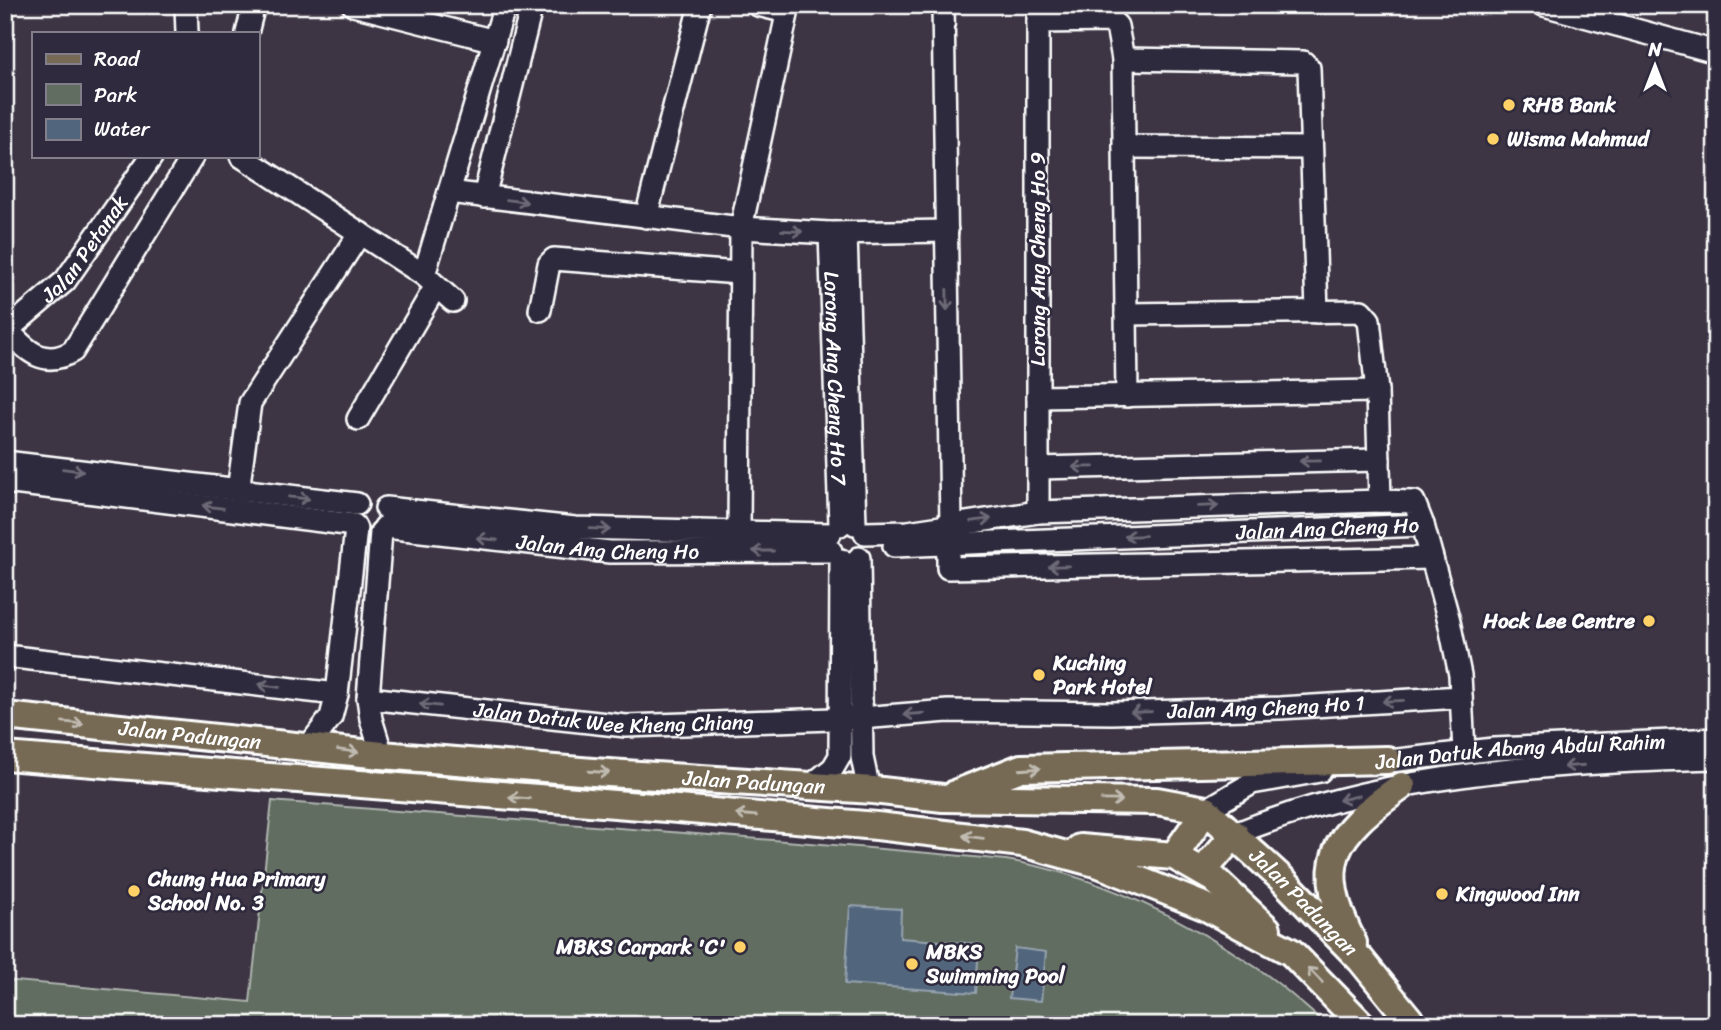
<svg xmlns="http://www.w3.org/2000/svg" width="1721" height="1030" font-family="Sriracha,sans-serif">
<rect width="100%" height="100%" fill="#3d3444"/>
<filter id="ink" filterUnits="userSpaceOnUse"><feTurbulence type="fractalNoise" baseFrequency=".0143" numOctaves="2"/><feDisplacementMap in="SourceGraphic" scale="14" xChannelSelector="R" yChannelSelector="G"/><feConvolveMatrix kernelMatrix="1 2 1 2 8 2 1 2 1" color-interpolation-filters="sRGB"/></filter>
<g filter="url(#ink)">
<path fill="#616d61" stroke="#b0b6b0" stroke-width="2" d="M272 801C517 821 761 837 1006 860 1096 875 1185 918 1260 970 1284 986 1305 1007 1327 1025H5V980L250 1002Z"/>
<path fill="#51667c" stroke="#97a3b0" stroke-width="2" d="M850 906 901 909 900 938 979 944 976 993 845 984Z
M1015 948 1046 952 1041 1001 1009 998Z"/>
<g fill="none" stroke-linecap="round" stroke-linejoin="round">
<g stroke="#fff" stroke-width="26">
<g id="minor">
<path d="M186 5 187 33"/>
<path d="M353 5 495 41"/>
<path d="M758 5 787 12"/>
<path d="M943 5 951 525"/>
<path d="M1544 5 1716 52"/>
<path d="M1038 22 1112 21 1117 26 1123 59 1127 396"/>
<path d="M247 33 254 5"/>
<path d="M1123 59 1303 62 1309 68 1317 312"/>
<path d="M1124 147 1311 148"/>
<path d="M241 156 424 275 453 301"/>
<path d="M449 192 741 228 830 233 947 231"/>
<path d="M484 197 532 5"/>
<path d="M646 217 700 5"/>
<path id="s1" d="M830 233 840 525"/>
<path d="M846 233 855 524"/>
<path d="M424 275 505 5"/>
<path d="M540 310 549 264 554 259 739 273"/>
<path d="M1126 314 1361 311 1369 320 1377 391 1380 501"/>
<path d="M8 330C27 352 45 368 73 351L193 156"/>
<path id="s2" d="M5 332 65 281 152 156"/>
<path d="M1038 397 1377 391"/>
<path d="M358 419 436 286"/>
<path d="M5 462 357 504"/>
<path d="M1038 468 1379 460"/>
<path d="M5 482 354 525"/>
<path d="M238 491 250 403 360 233"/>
<path d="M386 508 575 528 830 534"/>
<path d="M1038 512V5"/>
<path id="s3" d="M385 527 610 552 831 551"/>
<path d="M381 532 368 698 371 719 382 755"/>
<path d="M865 533 908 532 1038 512 1380 501 1414 502 1423 525 1449 621 1460 675 1464 751"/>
<path d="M739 534 741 228 789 5"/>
<path d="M948 544V568L1432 558"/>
<path id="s4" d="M894 546 1423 525"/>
<path d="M859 558 862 757 867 781 873 790"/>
<path d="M5 656 337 694"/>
<path id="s5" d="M368 698 626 726 861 718 948 711 1112 713 1280 708 1461 697"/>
<path d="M309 746 331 717 337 694 356 529"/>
<path id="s6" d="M1372 763 1494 749 1716 739"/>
<path d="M808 788 833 768 840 756 841 560"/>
<path d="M1206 810 1252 783 1320 771"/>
<path d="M1235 834C1386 772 1554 763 1716 758"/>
</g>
</g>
<g stroke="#fff" stroke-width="32">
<g id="major">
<path id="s7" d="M5 716 382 755 593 772 873 790 943 798 1157 801 1206 810 1282 879 1361 960 1414 1025"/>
<path d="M5 756 666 808 877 826 1022 843 1099 864 1206 907 1291 952 1362 1025"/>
<path d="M957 793 1021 768 1387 760"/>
<path d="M1080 848 1174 856 1214 879 1267 929"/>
<path d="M1174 856 1206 810"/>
<path d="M1202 872 1235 834"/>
<path d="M1353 943C1313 863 1332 835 1402 786"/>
</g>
</g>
<use href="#minor" stroke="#2f2a3d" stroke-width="21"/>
<use href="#major" stroke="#766a55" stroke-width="26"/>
</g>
<defs><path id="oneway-shaft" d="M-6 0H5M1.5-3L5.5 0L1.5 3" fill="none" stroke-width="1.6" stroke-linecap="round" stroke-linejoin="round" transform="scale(1.75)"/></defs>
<g stroke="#6d6a77">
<use href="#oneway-shaft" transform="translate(517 201) rotate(8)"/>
<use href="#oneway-shaft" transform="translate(792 231) rotate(3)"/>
<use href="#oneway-shaft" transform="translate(947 300) rotate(89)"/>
<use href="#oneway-shaft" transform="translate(1310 461) rotate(179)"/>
<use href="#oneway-shaft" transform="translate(1083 467) rotate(179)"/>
<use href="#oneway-shaft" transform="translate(73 470) rotate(7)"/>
<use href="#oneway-shaft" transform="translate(299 498) rotate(6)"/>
<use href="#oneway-shaft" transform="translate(1208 506) rotate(-2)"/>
<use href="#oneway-shaft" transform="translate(213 507) rotate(-173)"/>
<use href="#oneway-shaft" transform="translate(981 520) rotate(-8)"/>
<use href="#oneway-shaft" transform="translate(600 529) rotate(2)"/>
<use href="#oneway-shaft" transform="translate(1135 536) rotate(178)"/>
<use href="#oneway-shaft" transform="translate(487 539) rotate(-174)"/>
<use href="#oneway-shaft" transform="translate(763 551) rotate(180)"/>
<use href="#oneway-shaft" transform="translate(1059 566) rotate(179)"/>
<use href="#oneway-shaft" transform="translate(269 686) rotate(-173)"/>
<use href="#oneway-shaft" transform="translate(1393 701) rotate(177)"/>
<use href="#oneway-shaft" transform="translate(430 705) rotate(-174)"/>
<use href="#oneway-shaft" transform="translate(1141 712) rotate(178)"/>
<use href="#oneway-shaft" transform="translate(914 714) rotate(176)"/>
<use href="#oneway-shaft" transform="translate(1574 766) rotate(176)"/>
<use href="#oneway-shaft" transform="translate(1349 798) rotate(167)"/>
</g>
<g stroke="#c1bcb2">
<use href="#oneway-shaft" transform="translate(73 723) rotate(6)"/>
<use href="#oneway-shaft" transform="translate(348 751) rotate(7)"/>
<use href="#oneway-shaft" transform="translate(1030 769) rotate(-4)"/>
<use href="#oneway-shaft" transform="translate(599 772) rotate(4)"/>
<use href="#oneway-shaft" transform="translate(519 798) rotate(-176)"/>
<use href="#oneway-shaft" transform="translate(1112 800) rotate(1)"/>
<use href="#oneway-shaft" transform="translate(746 815) rotate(-175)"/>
<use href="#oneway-shaft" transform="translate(973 837) rotate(-173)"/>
<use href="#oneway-shaft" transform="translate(1315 975) rotate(-134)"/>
</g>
</g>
<g fill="#ffd166" stroke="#2f2a3d" stroke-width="2.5">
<circle cx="1509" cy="105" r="7"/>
<circle cx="1493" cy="139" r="7"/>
<circle cx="1649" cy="621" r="7"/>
<circle cx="1039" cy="675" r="7"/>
<circle cx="134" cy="891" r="7"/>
<circle cx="1442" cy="894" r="7"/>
<circle cx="740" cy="947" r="7"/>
<circle cx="912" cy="964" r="7"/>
</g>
<g text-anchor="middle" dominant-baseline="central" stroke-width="5" stroke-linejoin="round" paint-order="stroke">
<g font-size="21" font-weight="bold" fill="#fff" stroke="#2f2a3d" text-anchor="start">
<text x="1523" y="105">RHB Bank</text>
<text x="1507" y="139">Wisma Mahmud</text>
<text x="1635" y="621" text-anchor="end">Hock Lee Centre</text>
<text x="1053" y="663">Kuching<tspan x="1053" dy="24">Park Hotel</tspan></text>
<text x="148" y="879">Chung Hua Primary<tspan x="148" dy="24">School No. 3</tspan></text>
<text x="1456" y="894">Kingwood Inn</text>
<text x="726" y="947" text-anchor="end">MBKS Carpark 'C'</text>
<text x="926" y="952">MBKS<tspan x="926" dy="24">Swimming Pool</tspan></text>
</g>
<g font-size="21" fill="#fff" stroke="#2f2a3d">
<text stroke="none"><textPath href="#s2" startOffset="116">Jalan Petanak</textPath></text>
<text transform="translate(1038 259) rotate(-90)">Lorong Ang Cheng Ho 9</text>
<text stroke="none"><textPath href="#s1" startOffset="145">Lorong Ang Cheng Ho 7</textPath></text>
<text stroke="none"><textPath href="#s4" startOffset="434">Jalan Ang Cheng Ho</textPath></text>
<text stroke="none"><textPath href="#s3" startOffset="224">Jalan Ang Cheng Ho</textPath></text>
<text stroke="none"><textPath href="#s5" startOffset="900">Jalan Ang Cheng Ho 1</textPath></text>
<text stroke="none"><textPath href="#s5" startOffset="247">Jalan Datuk Wee Kheng Chiang</textPath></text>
<text stroke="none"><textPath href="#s7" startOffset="186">Jalan Padungan</textPath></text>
<text stroke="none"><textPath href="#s6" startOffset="149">Jalan Datuk Abang Abdul Rahim</textPath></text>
<text stroke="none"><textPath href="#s7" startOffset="752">Jalan Padungan</textPath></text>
<text stroke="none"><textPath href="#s7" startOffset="1340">Jalan Padungan</textPath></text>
</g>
</g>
<rect width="1721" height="1030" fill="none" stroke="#2f2a3d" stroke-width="28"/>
<rect x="14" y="14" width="1693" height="1002" fill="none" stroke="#fff" stroke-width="2.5" filter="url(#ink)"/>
<rect x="32" y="32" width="228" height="126" fill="#2f2a3d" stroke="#827f8b" stroke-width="2"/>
<rect x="46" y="54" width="35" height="10" fill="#766a55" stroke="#827f8b" stroke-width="2"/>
<text x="94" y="66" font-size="21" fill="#ffffff">Road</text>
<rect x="46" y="84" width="35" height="21" fill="#616d61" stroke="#827f8b" stroke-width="2"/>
<text x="94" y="102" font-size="21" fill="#ffffff">Park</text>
<rect x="46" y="119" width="35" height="21" fill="#51667c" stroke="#827f8b" stroke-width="2"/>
<text x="94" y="136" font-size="21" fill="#ffffff">Water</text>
<g transform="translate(1655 66)" stroke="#2f2a3d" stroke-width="5" paint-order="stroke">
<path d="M0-5L12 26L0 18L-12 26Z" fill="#ffffff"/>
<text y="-10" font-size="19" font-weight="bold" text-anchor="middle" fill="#ffffff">N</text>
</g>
</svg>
